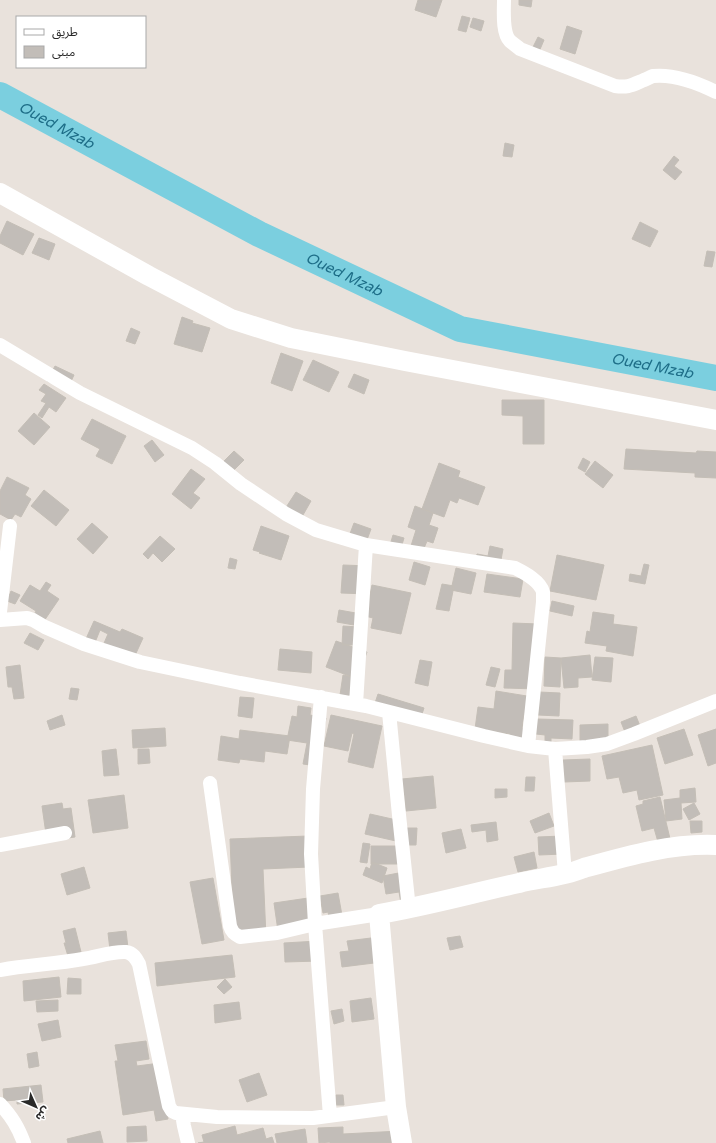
<svg xmlns="http://www.w3.org/2000/svg" width="716" height="1143" font-family="'Varela Round','Noto Sans Arabic',sans-serif">
<rect width="100%" height="100%" fill="#e9e2dc"/>
<g fill="none" stroke-linecap="round" stroke-linejoin="round">
<path stroke="#7bcfdf" stroke-width="26" id="s1" d="M0 95 259 234 460 329 716 378"/>
</g>
<path fill="#c2bdb8" stroke="#c4beb6" d="M418 0H442L436 17 415 10Z
M519 0H532L531 7 519 5Z
M462 16 470 18 466 32 458 30Z
M473 18 484 21 481 31 470 27Z
M567 26 582 31 575 54 560 49Z
M538 37 544 40 538 54 531 51Z
M505 143 514 145 512 157 503 156Z
M674 156 679 160 674 166 682 172 675 180 663 170Z
M7 221 34 234 23 255 0 243V236Z
M640 222 658 231 650 247 632 239Z
M39 238 55 244 49 260 32 253Z
M707 251 715 252 712 267 704 266Z
M182 317 193 321 192 323 210 328 202 352 174 344Z
M131 328 140 332 135 344 126 341Z
M281 353 303 361 292 391 271 383Z
M313 360 339 372 329 392 303 380Z
M55 366 74 375 67 390 47 381Z
M354 374 369 380 364 394 348 387Z
M44 384 66 398 56 412 49 407 42 418 38 415 46 403 41 401 46 394 39 390Z
M502 400H544V444H523V416L502 415Z
M34 413 50 427 34 445 18 431Z
M92 419 126 436 112 464 96 456 100 449 81 439Z
M152 440 164 455 155 462 144 446Z
M626 449 696 453 697 451 716 452V478L695 477V473L624 469Z
M234 451 244 460 231 473 221 464Z
M583 458 590 462 585 472 578 468Z
M595 461 613 475 603 488 585 474Z
M439 463 460 471 458 477 485 487 478 505 459 498 457 503 450 500 444 517 422 509Z
M191 469 205 479 193 493 200 498 191 509 172 494Z
M7 477 29 488 25 495 31 499 21 517 15 514 11 520 0 514V491Z
M44 490 69 510 56 526 31 506Z
M296 492 311 501 299 522 283 512Z
M415 506 433 513 429 525 438 528 433 543 427 541 422 553 410 549 416 530 408 527Z
M92 523 108 537 93 554 77 539Z
M354 523 371 529 365 545 348 539Z
M261 526 289 536 281 560 259 553 260 552 253 550Z
M393 535 404 538 401 548 390 545Z
M160 536 175 549 162 562 153 553 148 559 143 554Z
M490 546 503 549 500 565 476 560 477 554 488 556Z
M557 555 604 565 596 600 550 591Z
M230 558 237 560 235 569 228 568Z
M414 562 430 567 425 585 409 580Z
M644 564 649 565 645 584 629 581 630 574 641 576Z
M343 565 369 566 368 594 341 593Z
M456 568 476 573 471 594 451 590Z
M487 574 523 579 520 597 484 592Z
M46 582 51 585 47 591 59 599 44 621 34 615 36 611 20 601 30 585 40 591Z
M442 584 454 586 449 611 436 609Z
M372 585 411 593 401 634 371 628 373 618 365 616Z
M11 591 20 595 15 604 7 601Z
M552 601 574 606 572 616 550 611Z
M339 610 367 615 365 627 337 622Z
M593 612 614 615 613 624 637 627 633 656 606 651 607 646 585 643 587 631 590 632Z
M94 621 120 632 122 629 143 638 132 662 101 650 108 634 100 630 94 645 85 641Z
M513 623 538 624 537 689 504 688 505 670H512Z
M343 626 359 627 358 645H342Z
M30 633 44 640 38 650 24 643Z
M336 641 367 652 357 679 326 667Z
M280 649 312 652 311 673 278 670Z
M590 655 592 677 578 678V687L564 688 561 658Z
M545 657 561 658 560 687 544 686Z
M595 657 613 658 611 682 592 680Z
M420 660 432 662 428 686 415 683Z
M20 665 24 698 14 699 12 687H8L6 667Z
M491 667 500 669 495 687 486 685Z
M343 675 359 678 357 697 340 695Z
M71 688 79 689 77 700 69 699Z
M496 691 533 697 524 715 522 728 535 730 533 746 509 742 510 734 475 729 478 707 494 709Z
M539 692 560 693 559 716 538 715Z
M378 694 424 708 419 723 373 709Z
M240 697 254 698 252 718 238 716Z
M298 706 311 708 310 715 326 718 317 766 303 764 307 743 287 740 292 716 297 717Z
M62 715 65 725 50 730 47 721Z
M331 715 382 726 373 768 348 762 354 734 352 733 348 751 324 746Z
M636 716 642 731 627 737 621 722Z
M537 719 573 720 572 739 551 738V747H545V735L536 734Z
M608 724V745L580 746V725Z
M165 728 166 746 133 748 132 730Z
M684 729 693 755 665 764 657 738Z
M716 729V763L708 766 698 735Z
M240 730 290 736 287 754 265 751 264 762 240 759 239 763 218 760 221 736 239 739Z
M652 745 663 795 639 800 637 790 623 793 619 777 607 779 602 756Z
M116 749 119 775 104 776 102 751Z
M138 749H149L150 763 138 764Z
M590 759V781L564 782 563 760Z
M433 776 436 808 406 811 402 779Z
M526 777H535L534 791H525Z
M695 788 696 802 681 803 682 819 666 821 664 800 680 798V790Z
M495 789H507V797L495 798Z
M124 795 128 828 93 833 88 800Z
M660 797 672 847 658 842 654 828 642 831 636 806 643 804V801Z
M62 803 63 809 71 808 75 837 47 841 42 806Z
M694 803 700 814 689 820 683 809Z
M549 813 554 826 535 833 530 821Z
M370 814 401 821 396 841 365 834Z
M690 821H702V832L691 833Z
M496 822 498 840 487 842 486 830 472 832 471 825Z
M406 828H417L416 845H406Z
M461 829 466 848 446 853 442 833Z
M308 836 309 867 263 869 266 937 234 939 230 839Z
M562 836 563 854 539 855 538 837Z
M363 843 370 844 367 863 360 862Z
M371 846H406L405 864H371Z
M534 852 537 868 518 872 514 857Z
M372 862 387 868 382 883 363 875 366 867 370 869Z
M84 867 90 888 67 895 61 874Z
M409 871 402 909 399 892 386 894 383 876Z
M213 878 224 940 202 944 190 882Z
M338 893 343 921 330 923 328 912 323 913 320 896Z
M315 897 319 926 278 931 274 903Z
M75 928 81 952 68 956 64 943H66L63 931Z
M126 931 128 948 110 950 108 933Z
M460 936 463 947 450 950 447 938Z
M379 937 382 962 342 967 340 952 349 951 347 941Z
M318 941 319 961 285 962 284 943Z
M232 955 235 977 157 986 155 963Z
M59 977 61 997 24 1001 23 981Z
M68 978 81 979V994H67Z
M225 979 232 987 224 994 217 987Z
M371 998 374 1019 352 1022 350 1001Z
M58 1000V1011L37 1012 36 1001Z
M239 1002 241 1019 215 1023 214 1005Z
M342 1009 344 1021 334 1024 331 1011Z
M58 1020 61 1037 42 1041 38 1024Z
M146 1041 149 1059 136 1061 137 1066 160 1063 168 1119 156 1121 154 1110 123 1115 115 1061H118L115 1045Z
M37 1052 39 1066 29 1068 27 1054Z
M259 1073 267 1095 247 1102 239 1080Z
M41 1085 43 1102 17 1104V1100L4 1101 3 1089Z
M336 1095H343L344 1105H336Z
M146 1126 147 1141 127 1142V1127Z
M235 1126 237 1135 263 1128 266 1139 272 1137 274 1143H198L204 1142 202 1135Z
M343 1127V1134L400 1131 401 1143H330V1142L319 1143 318 1128Z
M305 1129 307 1143H277L275 1134Z
M100 1131 103 1143H68L67 1139Z"/>
<g fill="none" stroke-linecap="round" stroke-linejoin="round">
<path stroke="#fff" stroke-width="14" d="M504 0C504 11 502 33 510 41 513 44 517 46 520 49L615 86C628 88 632 85 644 80 647 79 650 77 653 76 673 74 698 83 716 92
M0 345 80 393 192 448 215 463 241 484 286 514 316 530 366 545 515 568C525 573 540 581 543 592 543 595 543 599 543 602L528 746
M0 612 10 526
M0 620 27 618 33 620 45 627 84 644 140 662 240 683 366 706 484 736 528 746 555 749 587 747 607 744 634 734 716 701
M321 697 313 789 311 854 315 924 330 1116
M356 704 366 545
M389 712 399 815 409 909
M555 749 565 874
M210 783 230 926C232 932 234 934 240 937L277 933 315 924 379 914
M0 845 65 833
M0 970C27 965 56 964 83 959 97 957 112 951 126 952 133 953 136 958 139 964L169 1106 172 1111 176 1113 217 1117 313 1118 396 1107
M0 1104C12 1117 18 1127 24 1143
M182 1114 184 1126 188 1143"/>
<path stroke="#fff" stroke-width="20" d="M0 193 149 276 231 319 291 338 405 361 716 420
M402 1143 396 1107 379 914C426 906 473 893 519 883 534 879 549 878 564 874 571 873 578 870 584 868 627 856 672 843 716 845"/>
</g>
<g text-anchor="middle" dominant-baseline="central" stroke-width="4" stroke-linejoin="round" paint-order="stroke">
<g font-size="15" font-style="italic" fill="#1e6e88" stroke="#fff">
<text stroke="none"><textPath href="#s1" startOffset="64">Oued Mzab</textPath></text>
<text stroke="none"><textPath href="#s1" startOffset="388">Oued Mzab</textPath></text>
<text stroke="none"><textPath href="#s1" startOffset="712">Oued Mzab</textPath></text>
</g>
</g>
<rect x="16" y="16" width="130" height="52" fill="#ffffff" stroke="#a9a9a9"/>
<rect x="24" y="29" width="20" height="6" fill="#ffffff" stroke="#a9a9a9"/>
<text x="52" y="36" font-size="12" fill="#292929">طريق</text>
<rect x="24" y="46" width="20" height="12" fill="#c2bdb8" stroke="#a9a9a9"/>
<text x="52" y="56" font-size="12" fill="#292929">مبنى</text>
<g transform="translate(36 1107) rotate(135)" stroke="#ffffff" stroke-width="3" paint-order="stroke">
<path d="M0-3L7 15L0 10L-7 15Z" fill="#292929"/>
<text y="-6" font-size="11" font-weight="bold" text-anchor="middle" fill="#292929">ش</text>
</g>
</svg>
